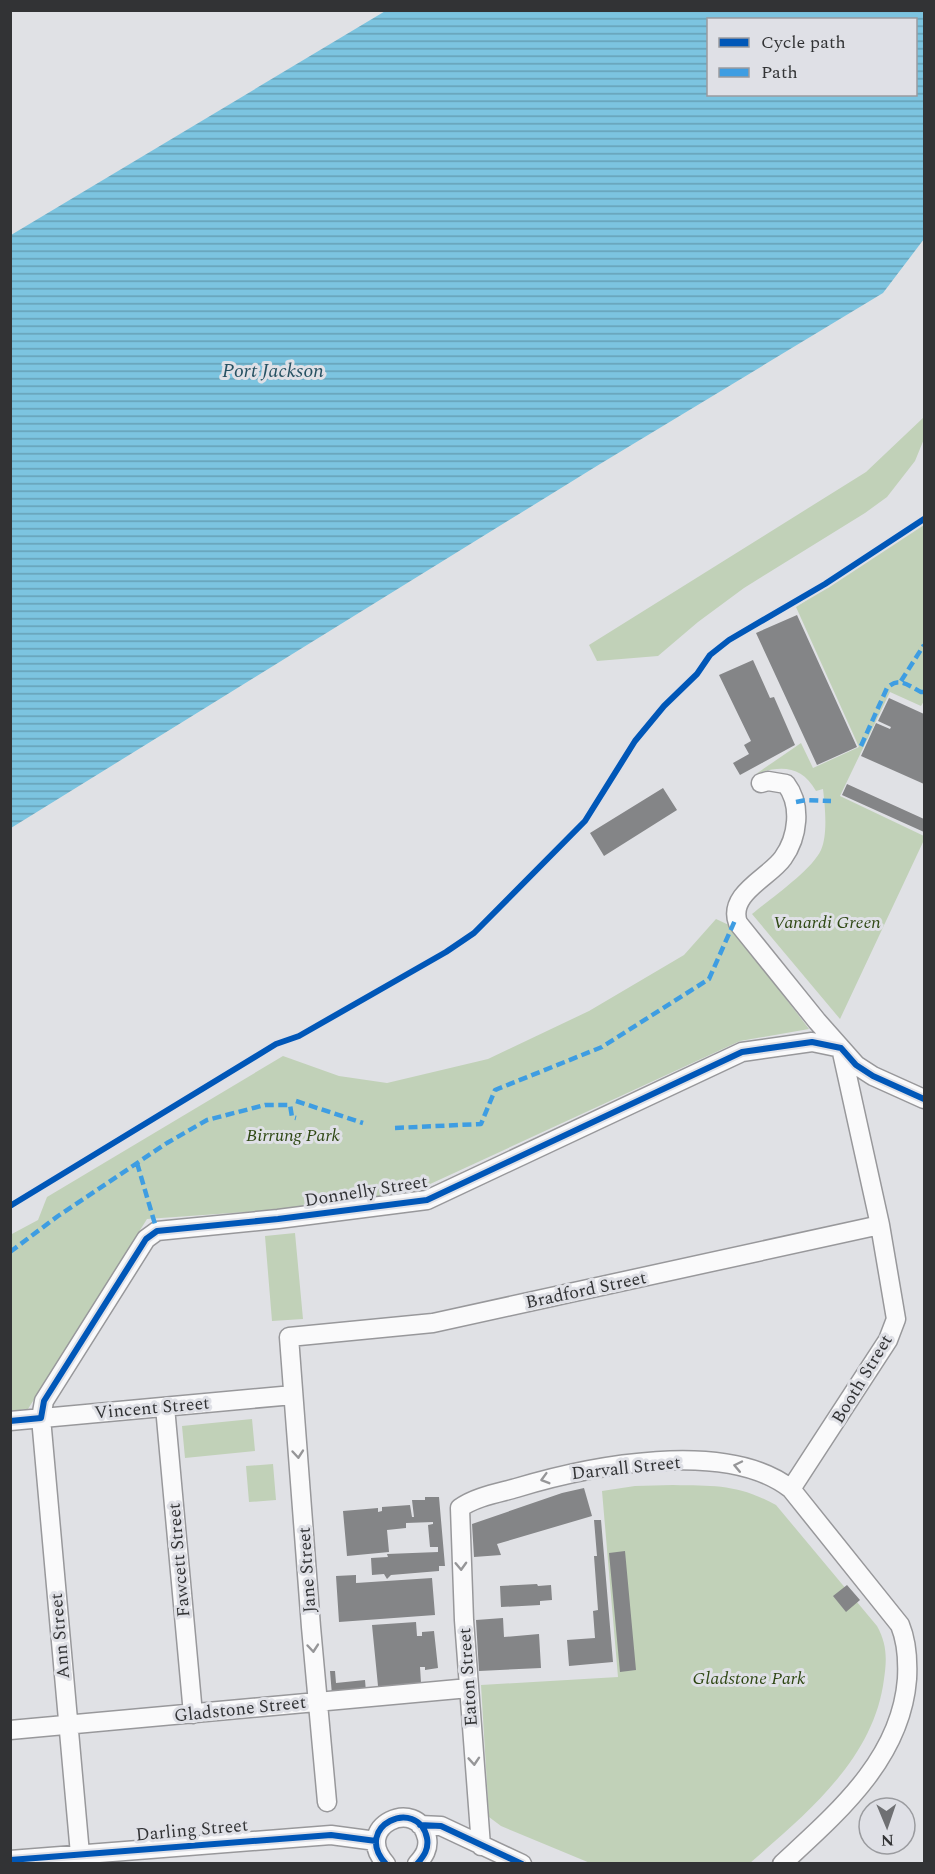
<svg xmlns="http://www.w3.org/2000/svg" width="935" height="1874" font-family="Spectral,serif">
<defs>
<pattern id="water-rules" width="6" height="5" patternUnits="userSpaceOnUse" patternTransform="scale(1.5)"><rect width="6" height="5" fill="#7cc4e0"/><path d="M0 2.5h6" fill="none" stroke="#66a0b6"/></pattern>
</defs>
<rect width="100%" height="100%" fill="#e0e1e5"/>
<path fill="#c1d1b8" d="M924 417V439L915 461 887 497 865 513 744 588 698 622 658 656 597 661 589 645 866 472Z
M924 524V701L921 706 890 692 840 796 924 836V840L840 1019 752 914C770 899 812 870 821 850 828 834 825 806 823 789L816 791C802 766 781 765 756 774L801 743 813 768 859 747 796 607Z
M716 919 731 926 809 1029 740 1041 415 1191 380 1198 259 1211 147 1219 28 1409 11 1411 10 1235 38 1220 47 1197 283 1056 339 1076 387 1083 488 1059 589 1011 684 955Z
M295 1233 303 1319 272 1321 265 1236Z
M252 1419 255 1451 185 1458 182 1426Z
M273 1464 276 1500 249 1502 246 1466Z
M673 1485C716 1486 737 1484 776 1505L877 1626C887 1644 887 1659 884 1679 874 1759 807 1813 750 1863H590L501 1826 489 1817 481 1685 618 1677 602 1491 635 1486Z"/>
<path fill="url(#water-rules)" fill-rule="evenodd" d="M387 10 924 11V239L883 293 600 464 11 828V235ZM708 20H916V94H708Z"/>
<path fill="#848587" d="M797 615 857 747 817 765 756 633Z
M753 660 770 698 774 697 795 745 740 775 733 763 749 754 744 745 751 741 719 675Z
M889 698 924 714V784L861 756 876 723 890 729 891 727 878 721Z
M847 784 924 819V832L842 795Z
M663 788 677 810 604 856 590 833Z
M584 1488 592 1516 497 1544 501 1555 474 1557 472 1524 562 1493Z
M425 1497H439L445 1566H439V1571L391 1575 387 1579 384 1574 372 1575 371 1558 388 1557 387 1554 438 1552V1547H430L428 1525 433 1524V1522L406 1523V1528L387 1530 389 1552 347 1556 343 1511 378 1508V1512L382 1511V1507L410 1505 412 1517H414L412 1500H425Z
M594 1520H601L613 1662 569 1666 567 1640 595 1638 593 1611 598 1610 594 1556H597Z
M625 1551 636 1670 620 1672 609 1553Z
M356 1575V1583L432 1578 435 1615 339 1622 336 1576Z
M537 1584 538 1586 551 1585 552 1600 540 1601V1605L501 1607 500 1586Z
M847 1585 860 1600 846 1612 833 1596Z
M503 1618 504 1637 539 1634 541 1668 479 1671 476 1620Z
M416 1622 417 1636H422V1632L434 1631 438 1668 425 1670V1667H420L421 1683 409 1684V1688L382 1690 381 1686H378L372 1625Z
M330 1671H335L336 1683 365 1680 366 1692 332 1695Z"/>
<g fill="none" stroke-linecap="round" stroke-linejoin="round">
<g stroke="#98989b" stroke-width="21">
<path id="minor" d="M761 783 768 781 786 784C802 805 798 837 783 858 770 877 727 894 738 923L817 1021 856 1065 873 1076 924 1099
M165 1407 193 1714
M10 1421 293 1395
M10 1730 469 1688
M327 1802 311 1627 289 1337 433 1323 880 1225
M420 1825 441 1826 522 1864
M481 1846 464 1620 460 1508C475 1497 498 1493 516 1488 589 1466 726 1438 791 1489
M80 1854 41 1418 44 1401 146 1239 157 1231 278 1219 427 1200 742 1052 812 1042 841 1048
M10 1860 331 1835 376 1841
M386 1864C351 1826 418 1796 427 1838 429 1849 424 1856 417 1864
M782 1864C837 1813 901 1759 907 1679 908 1660 907 1642 900 1625L791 1489 888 1340 896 1319 880 1225 841 1048"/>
</g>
<use href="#minor" stroke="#fafafb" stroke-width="18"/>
<path stroke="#3e9de2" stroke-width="4.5" stroke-dasharray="9 4.5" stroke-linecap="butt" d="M901 681 924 645
M861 746 887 688C899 676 909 686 921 692H924
M796 802 806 800 831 801
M296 1101 363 1123
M395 1128 481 1124 495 1090 602 1047 709 979 736 918
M137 1163 157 1231
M10 1252 58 1216 167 1143 207 1120 265 1105H290L292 1117 296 1118"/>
<g stroke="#dfe0e6" stroke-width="10">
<path id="cycleway" d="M10 1206 276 1044 299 1036 446 952 474 933 585 821 635 741 664 706 697 674 710 655 729 640 825 584 924 519
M10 1421 41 1418 44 1401 146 1239 157 1231 278 1219 427 1200 742 1052 812 1042 841 1048 856 1065 873 1076 924 1099
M420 1825 441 1826 522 1864
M10 1860 331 1835 376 1841
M386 1864C351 1826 418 1796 427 1838 429 1849 424 1856 417 1864"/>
</g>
<use href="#cycleway" stroke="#0057b8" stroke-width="6"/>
</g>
<defs><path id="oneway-chevron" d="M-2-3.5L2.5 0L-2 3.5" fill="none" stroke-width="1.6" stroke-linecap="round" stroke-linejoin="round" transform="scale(1.5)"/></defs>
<g stroke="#969698">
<use href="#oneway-chevron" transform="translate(298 1454) rotate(85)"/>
<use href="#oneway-chevron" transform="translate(738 1466) rotate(-168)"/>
<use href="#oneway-chevron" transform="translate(545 1479) rotate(164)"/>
<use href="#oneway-chevron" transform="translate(461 1566) rotate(88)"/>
<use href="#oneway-chevron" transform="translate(313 1648) rotate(85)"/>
<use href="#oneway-chevron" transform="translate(474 1761) rotate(86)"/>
</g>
<g text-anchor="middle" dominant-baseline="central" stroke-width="6" stroke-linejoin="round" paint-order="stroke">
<g font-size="18" font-style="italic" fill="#2f4814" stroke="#dfe0e6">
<text x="827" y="922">Vanardi Green</text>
<text x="293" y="1135">Birrung Park</text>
<text x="749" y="1678">Gladstone Park</text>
</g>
<g font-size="18" fill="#323335" stroke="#dfe0e6">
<text transform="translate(366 1191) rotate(-9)">Donnelly Street</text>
<text transform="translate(586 1290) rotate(-12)">Bradford Street</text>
<text transform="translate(862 1379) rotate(-59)">Booth Street</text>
<text transform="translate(152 1408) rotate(-5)">Vincent Street</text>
<text transform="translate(626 1468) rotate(-6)">Darvall Street</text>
<text transform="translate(179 1560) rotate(-95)">Fawcett Street</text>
<text transform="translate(307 1570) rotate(-94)">Jane Street</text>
<text transform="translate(60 1636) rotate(-95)">Ann Street</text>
<text transform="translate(468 1677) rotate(-94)">Eaton Street</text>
<text transform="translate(240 1709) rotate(-6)">Gladstone Street</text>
<text transform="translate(192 1830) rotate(-5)">Darling Street</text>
</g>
<g font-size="20" font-style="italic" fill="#265162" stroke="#dfe0e6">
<text x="273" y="371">Port Jackson</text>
</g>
</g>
<rect width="935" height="1874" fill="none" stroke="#323335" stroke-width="24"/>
<rect x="707" y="18" width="210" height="78" fill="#dfe0e6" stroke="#9a9b9f" stroke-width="1.5"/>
<rect x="719" y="38" width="30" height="9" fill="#0057b8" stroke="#9a9b9f" stroke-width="1.5"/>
<text x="761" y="48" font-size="18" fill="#323335">Cycle path</text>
<rect x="719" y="68" width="30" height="9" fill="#3e9de2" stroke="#9a9b9f" stroke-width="1.5"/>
<text x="761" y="78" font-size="18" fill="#323335">Path</text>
<g transform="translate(887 1826) rotate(178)"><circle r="28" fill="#dfe0e6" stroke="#9a9b9f" stroke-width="1.5"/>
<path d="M0-4.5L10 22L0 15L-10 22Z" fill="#6f7073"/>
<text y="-9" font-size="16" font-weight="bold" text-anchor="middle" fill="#323335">N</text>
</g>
</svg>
